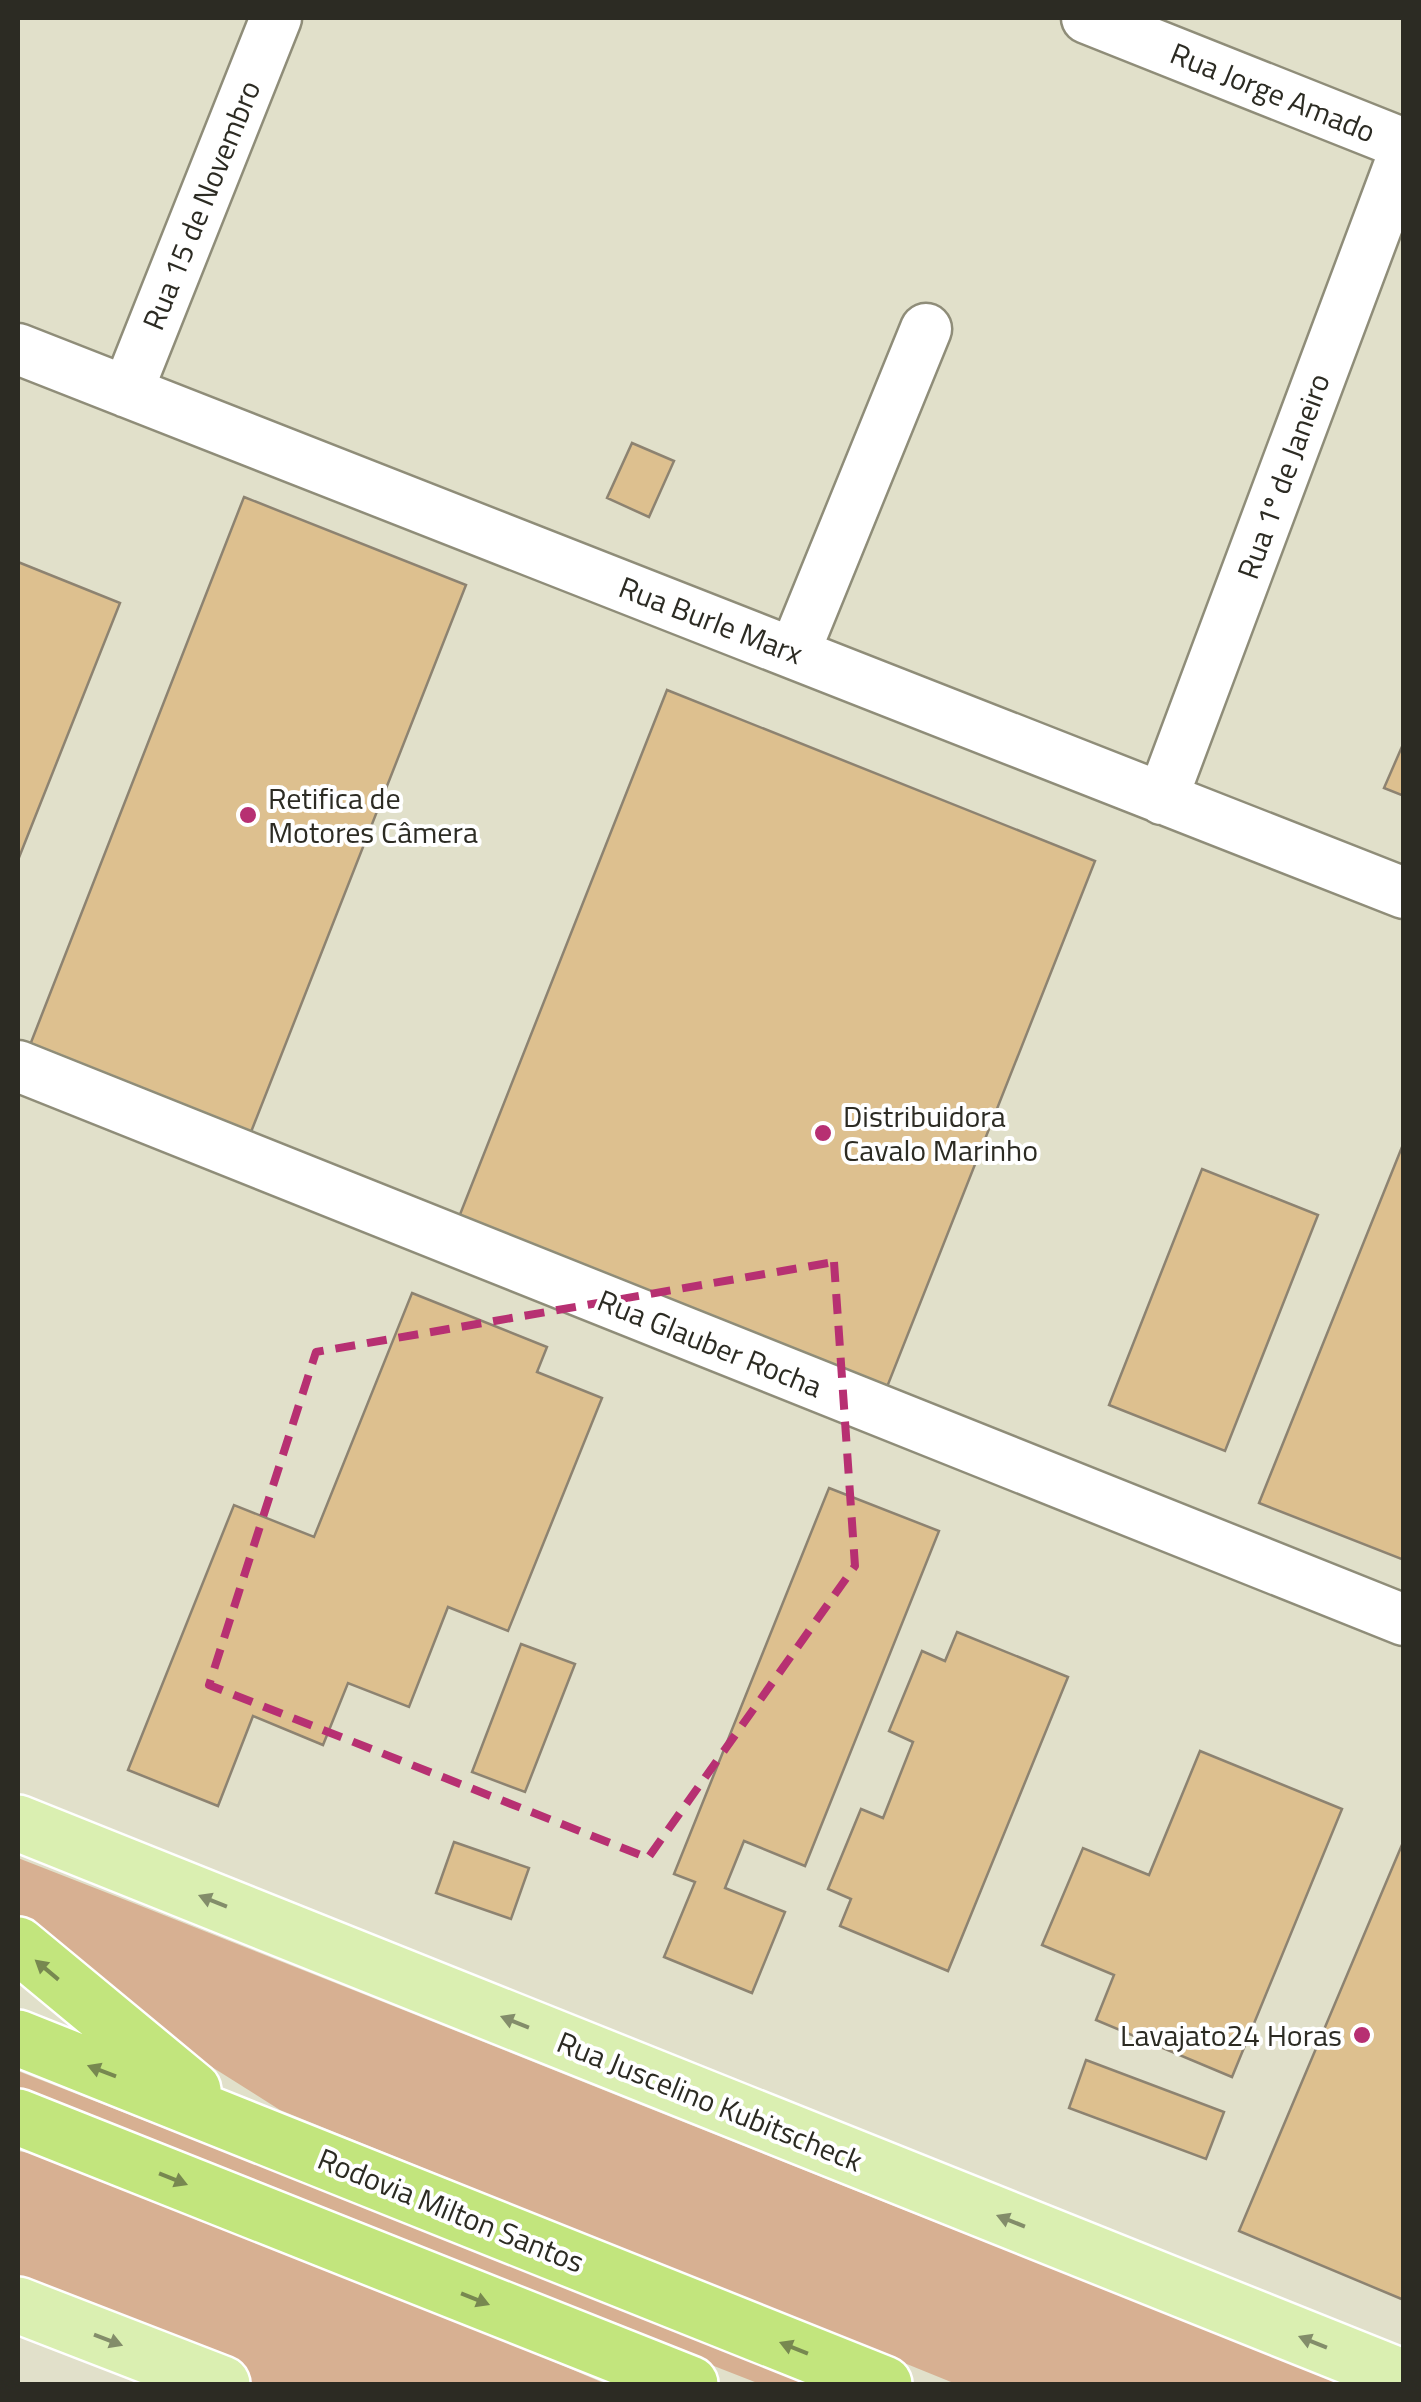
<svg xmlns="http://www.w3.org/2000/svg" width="1421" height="2402" font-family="'Titillium Web',sans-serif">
<rect width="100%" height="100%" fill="#e1e0ca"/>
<path fill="#d7b092" d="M18 1858C463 2031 905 2214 1351 2384H956L280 2110 142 2023 18 1925Z
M18 2071 817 2384H760L18 2094Z
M18 2151 45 2156 293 2250 606 2384H254L18 2292Z"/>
<path fill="#ddc08f" stroke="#8d8371" stroke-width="2.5" d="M632 443 674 461 649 517 607 498Z
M244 497 466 585 251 1132 30 1045Z
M18 562 120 603 18 860Z
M667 690 1095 861 887 1387 459 1217Z
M1404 742V796L1384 788Z
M1404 1142V1560L1259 1503Z
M1202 1169 1318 1215 1225 1451 1109 1405Z
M412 1293 547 1347 537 1372 602 1398 508 1631 448 1607 409 1707 348 1683 323 1745 253 1716 218 1806 128 1770 234 1505 314 1537Z
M829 1488 939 1531 805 1866 744 1841 725 1888 785 1912 752 1993 664 1957 695 1882 674 1874Z
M957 1632 1068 1677 948 1971 840 1926 851 1899 828 1889 861 1809 883 1818 913 1742 889 1731 922 1651 945 1661Z
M521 1644 575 1664 525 1792 472 1772Z
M1200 1751 1342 1809 1232 2077 1096 2020 1114 1975 1042 1945 1083 1848 1149 1875Z
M1404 1840V2300L1239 2231Z
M454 1842 529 1868 511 1919 436 1893Z
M1086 2060 1224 2112 1206 2159 1069 2108Z"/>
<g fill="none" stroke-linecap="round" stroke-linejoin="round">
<g stroke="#8f8d79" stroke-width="55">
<path id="minor" d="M1087 18 1404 144
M18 349 1404 893
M127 392 276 18
M794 653 926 329
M1162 799 1404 153
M18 1066 1404 1620"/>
</g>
<g stroke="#fff" stroke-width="60">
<path id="major" d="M18 1823 1404 2378
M18 2305 222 2384"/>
</g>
<g stroke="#fff" stroke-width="60">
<path id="highway" d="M18 1945 193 2090
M18 2038 884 2384
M18 2117 690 2384"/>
</g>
<use href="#minor" stroke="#fff" stroke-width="50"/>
<use href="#major" stroke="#daefb1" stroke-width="55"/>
<use href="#highway" stroke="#c2e57d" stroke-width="55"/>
</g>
<defs><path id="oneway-solid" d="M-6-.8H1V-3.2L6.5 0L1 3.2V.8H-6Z" transform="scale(2.5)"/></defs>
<g fill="#838d6a">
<use href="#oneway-solid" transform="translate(213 1901) rotate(-158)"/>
<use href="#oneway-solid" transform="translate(515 2022) rotate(-158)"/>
<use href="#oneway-solid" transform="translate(1011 2221) rotate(-158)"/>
<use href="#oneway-solid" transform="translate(108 2340) rotate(21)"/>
<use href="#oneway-solid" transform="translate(1313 2342) rotate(-158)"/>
</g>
<g fill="#778850">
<use href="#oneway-solid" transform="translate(47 1970) rotate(-140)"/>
<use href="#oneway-solid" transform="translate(102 2071) rotate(-159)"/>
<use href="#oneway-solid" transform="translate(173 2179) rotate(22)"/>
<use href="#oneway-solid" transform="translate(475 2299) rotate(22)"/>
<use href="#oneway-solid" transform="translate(794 2348) rotate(-158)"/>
</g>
<path fill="none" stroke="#b73072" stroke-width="8" stroke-dasharray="20 12" stroke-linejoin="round" d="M834 1262 855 1566 648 1858 209 1685 316 1352Z"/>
<g fill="#b73072" stroke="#fff" stroke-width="4">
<circle cx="248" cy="815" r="10"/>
<circle cx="823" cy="1133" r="10"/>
<circle cx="1362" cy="2035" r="10"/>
</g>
<g text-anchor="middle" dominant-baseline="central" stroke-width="8" stroke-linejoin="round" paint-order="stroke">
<g font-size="30" fill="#2c2b23" stroke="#fff">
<text transform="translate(1273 92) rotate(22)">Rua Jorge Amado</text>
<text transform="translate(201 205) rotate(-68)">Rua 15 de Novembro</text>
<text transform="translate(1283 476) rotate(-70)">Rua 1º de Janeiro</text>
<text transform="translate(711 620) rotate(21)">Rua Burle Marx</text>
<text transform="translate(710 1343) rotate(22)">Rua Glauber Rocha</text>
<text transform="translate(710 2101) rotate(22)">Rua Juscelino Kubitscheck</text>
<text transform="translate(451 2210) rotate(22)">Rodovia Milton Santos</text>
</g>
<g font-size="30" fill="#2c2b23" stroke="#fff" text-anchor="start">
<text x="268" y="798">Retifica de<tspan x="268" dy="34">Motores Câmera</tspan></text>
<text x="843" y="1116">Distribuidora<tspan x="843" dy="34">Cavalo Marinho</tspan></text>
<text x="1342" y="2035" text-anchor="end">Lavajato24 Horas</text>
</g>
</g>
<rect width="1421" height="2402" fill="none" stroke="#2c2b23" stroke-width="40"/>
</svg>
